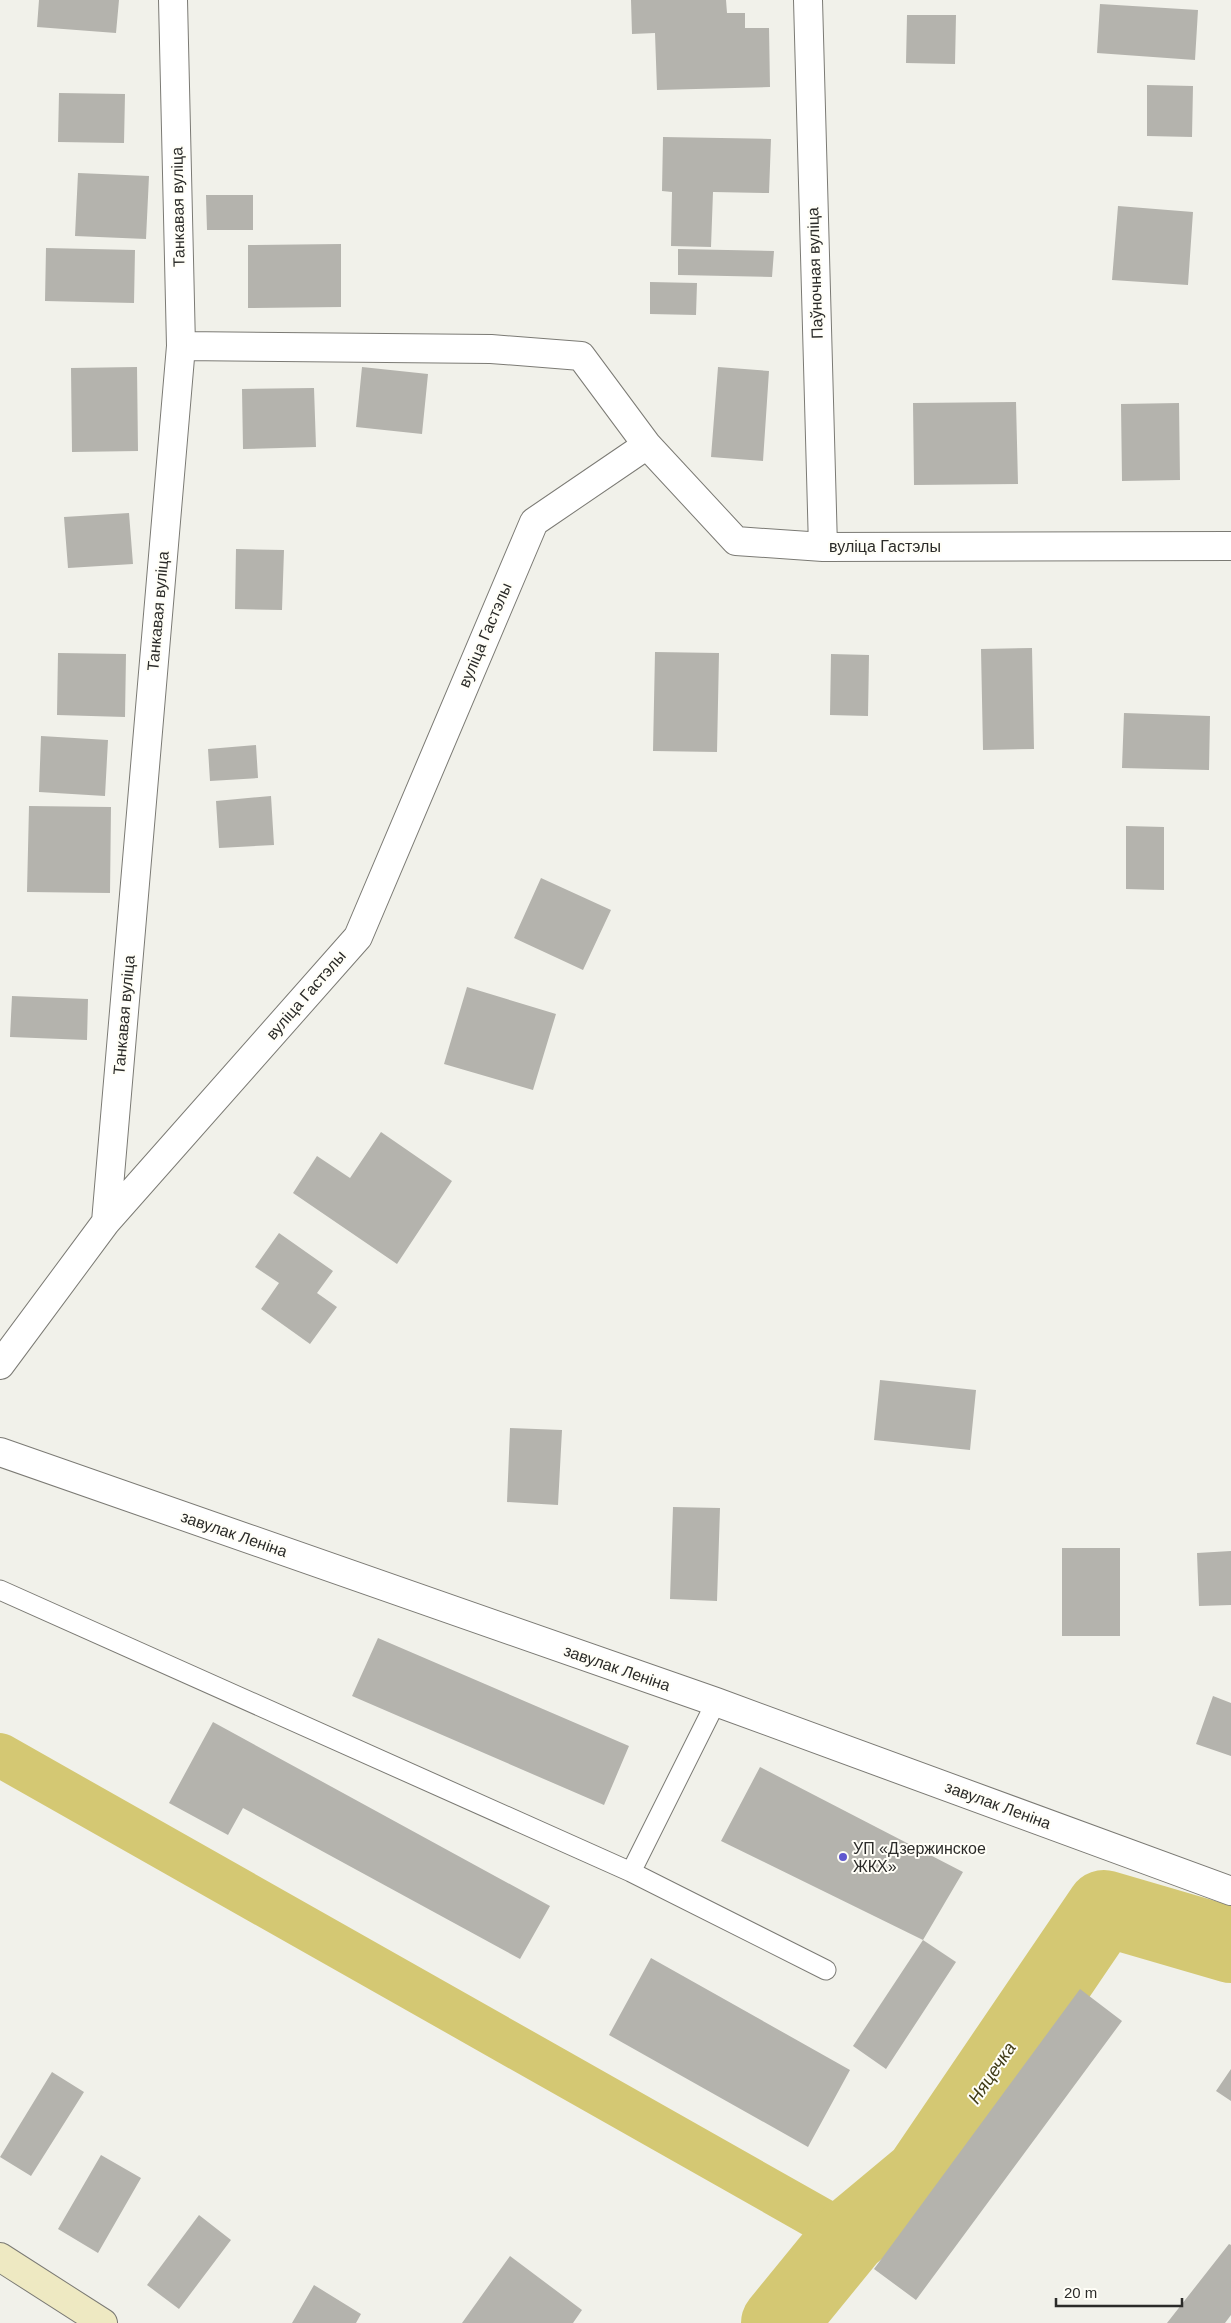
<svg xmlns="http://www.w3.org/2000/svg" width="1231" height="2323" font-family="Helvetica,sans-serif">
<rect width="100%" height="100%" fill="#f1f1ea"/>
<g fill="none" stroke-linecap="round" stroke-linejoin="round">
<path stroke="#d4c873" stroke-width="44" d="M0 1755 850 2236"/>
<path stroke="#d4c873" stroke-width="76" d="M779 2323 850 2236 922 2176 1104 1908 1231 1945"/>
</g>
<path fill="#b4b3ad" d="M39 0H119L116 33 37 27Z
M631 0H726L727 13H745V28H769L770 87 657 90 655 33 632 34Z
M1100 4 1198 10 1195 60 1097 53Z
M907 15H956L955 64 906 63Z
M1147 85 1193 86 1192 137 1147 136Z
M59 93 125 94 124 143 58 142Z
M663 137 771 139 769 193 713 192 711 247 671 246 672 192 662 191Z
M78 173 149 176 146 239 75 236Z
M206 195H253V230H207Z
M1118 206 1193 212 1188 285 1112 280Z
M341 244V307L248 308V245Z
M46 248 135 250 134 303 45 301Z
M678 249 774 251 772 277 678 275Z
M650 282 697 283 696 315 650 314Z
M137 367 138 451 72 452 71 368Z
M362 367 428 374 422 434 356 427Z
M718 367 769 371 763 461 711 457Z
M314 388 316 447 243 449 242 389Z
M1016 402 1018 484 914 485 913 403Z
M1179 403 1180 480 1122 481 1121 404Z
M129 513 133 564 68 568 64 517Z
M236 549 284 550 282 610 235 609Z
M1032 648 1034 749 983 750 981 649Z
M655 652 719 653 717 752 653 751Z
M58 653 126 654 125 717 57 715Z
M831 654 869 655 868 716 830 715Z
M1124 713 1210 716 1209 770 1122 768Z
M41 736 108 740 105 796 39 792Z
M256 745 258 778 210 781 208 749Z
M271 796 274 845 219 848 216 801Z
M29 806 111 807 110 893 27 892Z
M1126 826 1164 827V890L1126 889Z
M541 878 611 910 583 970 514 938Z
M467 987 556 1014 533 1090 444 1064Z
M12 996 88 999 87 1040 10 1037Z
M381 1132 452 1181 397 1264 293 1193 317 1156 350 1178Z
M279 1233 333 1271 317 1293 337 1307 310 1344 261 1309 279 1283 255 1267Z
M880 1380 976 1390 970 1450 874 1440Z
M510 1428 562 1430 558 1505 507 1502Z
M673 1507 720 1508 717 1601 670 1599Z
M1062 1548H1120V1636H1062Z
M1231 1551V1605L1199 1606 1197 1553Z
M378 1638 629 1746 604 1805 352 1696Z
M1213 1696 1231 1703V1756L1196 1744Z
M213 1722 550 1906 520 1959 243 1808 228 1835 169 1803Z
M760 1767 963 1872 923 1940 721 1841Z
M923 1940 956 1962 886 2069 853 2046Z
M651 1958 850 2070 808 2147 609 2035Z
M1080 1989 1122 2021 916 2300 874 2269Z
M1231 2069V2101L1216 2091Z
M52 2072 84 2092 31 2176 0 2157Z
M101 2155 141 2178 98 2253 58 2229Z
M199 2215 231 2240 179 2309 147 2285Z
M1229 2244 1231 2245V2315L1225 2323H1167Z
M510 2256 582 2310 573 2323H462Z
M314 2285 361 2314 356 2323H292Z"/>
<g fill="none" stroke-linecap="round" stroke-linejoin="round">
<g stroke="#7b7a74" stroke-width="21">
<path id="lane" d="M0 1590 631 1872 826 1970
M631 1872 716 1702"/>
</g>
<g stroke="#7b7a74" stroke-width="30">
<path id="street" d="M808 0 823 547
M181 346 491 349 581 356 647 445
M106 1222 181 346 173 0
M0 1365 106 1222 358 937 534 522 647 445 736 541 823 547 1231 546
M0 1452 716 1702 1231 1891"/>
</g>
<g stroke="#7b7a74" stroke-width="30">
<path id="secondary" d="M0 2257 103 2323"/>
</g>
<use href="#lane" stroke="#fff" stroke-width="19"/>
<use href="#street" stroke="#fff" stroke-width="28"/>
<use href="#secondary" stroke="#eee9c2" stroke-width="28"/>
</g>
<circle fill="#5f57cf" stroke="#fffef7" stroke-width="2" cx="843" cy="1857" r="5"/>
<g text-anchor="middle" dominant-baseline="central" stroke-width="4" stroke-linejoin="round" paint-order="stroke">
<g font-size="16" fill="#2b2b29" stroke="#fffef7">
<text transform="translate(178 207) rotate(-91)">Танкавая вуліца</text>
<text transform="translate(815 273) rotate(-92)">Паўночная вуліца</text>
<text x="885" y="546">вуліца Гастэлы</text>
<text transform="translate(158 611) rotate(-85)">Танкавая вуліца</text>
<text transform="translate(485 635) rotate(-67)">вуліца Гастэлы</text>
<text transform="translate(306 995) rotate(-49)">вуліца Гастэлы</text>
<text transform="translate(124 1015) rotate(-85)">Танкавая вуліца</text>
<text transform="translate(234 1534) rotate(19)">завулак Леніна</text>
<text transform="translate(617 1668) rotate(19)">завулак Леніна</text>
<text transform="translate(998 1805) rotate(20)">завулак Леніна</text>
</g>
<g font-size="16" fill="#2b2b29" stroke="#fffef7" text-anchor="start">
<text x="853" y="1848">УП «Дзержинское<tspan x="853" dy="18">ЖКХ»</tspan></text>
</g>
<g font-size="18" font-style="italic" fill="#413c18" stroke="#fffef7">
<text transform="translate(992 2073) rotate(-56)">Няцечка</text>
</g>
</g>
<path d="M1056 2298v8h126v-8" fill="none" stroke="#2b2b29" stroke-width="2.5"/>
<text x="1064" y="2298" font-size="15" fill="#2b2b29" stroke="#fffef7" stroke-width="4" paint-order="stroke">20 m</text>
</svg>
